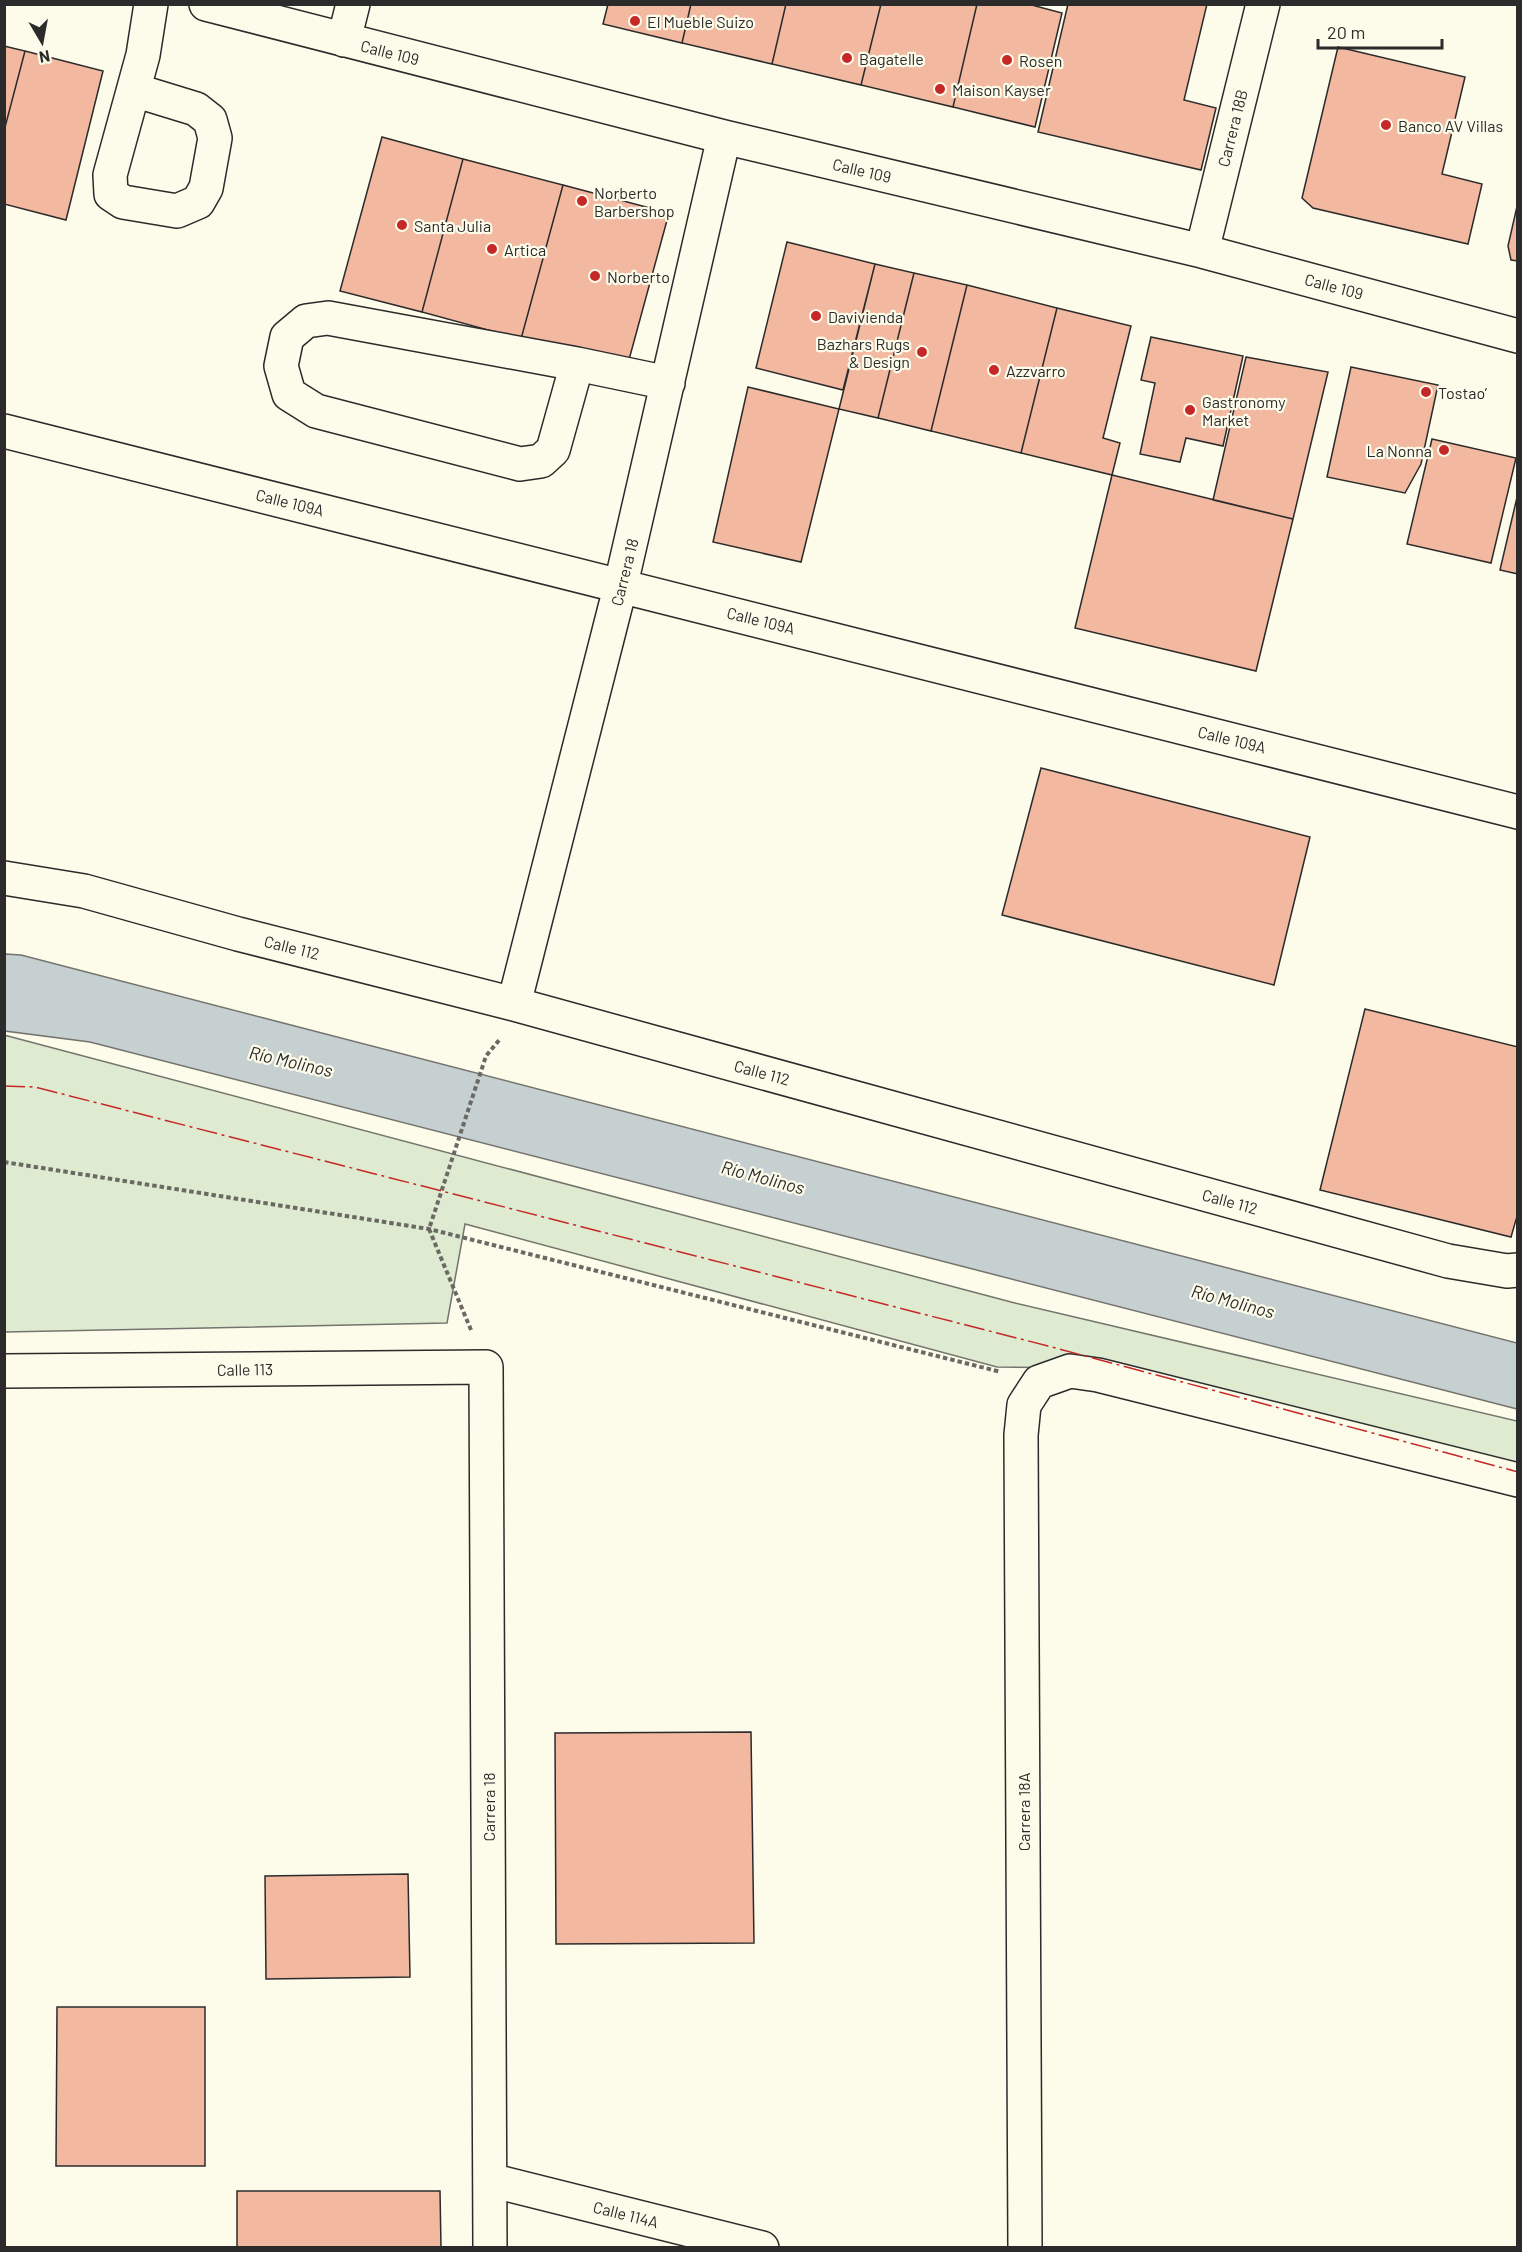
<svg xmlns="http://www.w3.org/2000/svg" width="1522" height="2252" font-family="Barlow,sans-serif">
<rect width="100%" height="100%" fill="#fdfbea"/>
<path fill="#deebd1" stroke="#74746e" stroke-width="1.5" d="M4 1035 1011 1302 1517 1421V1466L1080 1368 997 1367 465 1224 447 1323 5 1332Z"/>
<path fill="#c7d0d0" stroke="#74746e" stroke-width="1.5" d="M5 954 21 955 1517 1343V1409L90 1042 5 1031Z"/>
<path fill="#f2b8a0" stroke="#2b2b2b" stroke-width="1.5" d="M608 4H691L682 43 603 24Z
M691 4H786L772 64 682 43Z
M786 4H881L861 85 772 64Z
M881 4H977L953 107 861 85Z
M977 4H1028L1062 13 1035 127 953 107Z
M1068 4H1207L1184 100 1216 108 1201 170 1038 132Z
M4 46 25 51 4 131Z
M1338 47 1465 77 1442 174 1482 184 1468 244 1313 208 1302 198Z
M25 51 103 71 66 220 4 204V131Z
M382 137 463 159 422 312 340 291Z
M463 159 563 185 521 339 422 312Z
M563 185 669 213 627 367 521 339Z
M1518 202V261L1511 260 1508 246Z
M787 242 875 264 843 390 756 368Z
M875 264 914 273 878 418 839 409Z
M914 273 967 285 931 431 878 418Z
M967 285 1057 308 1021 453 931 431Z
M1057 308 1131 326 1103 438 1120 443 1112 475 1021 453Z
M1151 337 1243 356 1223 446 1186 438 1180 462 1140 454 1155 383 1141 380Z
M1246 357 1328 372 1293 519 1213 500Z
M1351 367 1438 385 1421 464 1405 493 1327 477Z
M748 387 839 409 801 562 713 542Z
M1432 439 1516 458 1491 563 1407 544Z
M1112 475 1293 519 1256 671 1075 628Z
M1518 493V574L1500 570Z
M1041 768 1310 837 1274 985 1002 915Z
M1365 1009 1518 1047V1213L1511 1237 1320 1190Z
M751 1732 754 1943 556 1944 555 1733Z
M408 1874 410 1977 266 1979 265 1876Z
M57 2007H205V2166H56Z
M237 2191H440L441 2248H237Z"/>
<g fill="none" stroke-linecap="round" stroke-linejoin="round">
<g stroke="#2b2b2b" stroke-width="36">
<path id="minor" d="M206 4 724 137 1202 251 1518 336
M344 40 353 4
M134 90 196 109 210 120 215 138 206 188 198 202 177 211 123 202 111 194 110 175 143 55 151 4
M1202 251 1263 4
M577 364 328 318 306 321 287 337 281 366 289 394 316 411 520 464 541 461 553 450 577 364 668 383
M4 431 1518 812
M4 878 84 891 238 934 514 1004 1448 1261 1507 1271 1518 1270
M514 1004 621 584 724 137
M4 1371 486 1367 490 2248
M490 2180 762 2248
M1025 2248 1021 1435 1024 1405 1039 1382 1070 1371 1098 1375 1518 1480"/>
</g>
<path stroke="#6a6964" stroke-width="4" stroke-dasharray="4.5 3" stroke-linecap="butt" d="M4 1162 429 1229 1001 1372
M471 1330 429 1229 486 1056 500 1039"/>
<use href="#minor" stroke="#fdfbea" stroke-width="33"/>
<path stroke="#c62828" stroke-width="1.5" stroke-dasharray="21 4.5 3 4.5" stroke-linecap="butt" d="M4 1086 35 1087 1048 1346 1518 1472"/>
</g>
<g fill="#c62828" stroke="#fdfbea" stroke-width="2">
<circle cx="635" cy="21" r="6"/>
<circle cx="847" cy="58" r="6"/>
<circle cx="1007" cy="60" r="6"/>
<circle cx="940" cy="89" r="6"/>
<circle cx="1386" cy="125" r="6"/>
<circle cx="582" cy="201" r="6"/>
<circle cx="402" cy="225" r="6"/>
<circle cx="492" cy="249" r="6"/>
<circle cx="595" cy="276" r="6"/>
<circle cx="816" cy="316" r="6"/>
<circle cx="922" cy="352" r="6"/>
<circle cx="994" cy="370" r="6"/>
<circle cx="1426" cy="392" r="6"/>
<circle cx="1190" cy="410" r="6"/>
<circle cx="1444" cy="450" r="6"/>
</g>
<g text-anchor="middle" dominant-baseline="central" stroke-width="4.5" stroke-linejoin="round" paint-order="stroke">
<g font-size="16" fill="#2b2b2b" stroke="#fdfbea" text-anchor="start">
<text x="647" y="21">El Mueble Suizo</text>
<text x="859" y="58">Bagatelle</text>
<text x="1019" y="60">Rosen</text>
<text x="952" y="89">Maison Kayser</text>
<text x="1398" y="125">Banco AV Villas</text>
<text x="594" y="192">Norberto<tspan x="594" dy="18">Barbershop</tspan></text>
<text x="414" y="225">Santa Julia</text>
<text x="504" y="249">Artica</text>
<text x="607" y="276">Norberto</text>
<text x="828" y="316">Davivienda</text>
<text x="910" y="343" text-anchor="end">Bazhars Rugs<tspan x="910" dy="18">&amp; Design</tspan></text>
<text x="1006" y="370">Azzvarro</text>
<text x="1438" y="392">Tostao’</text>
<text x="1202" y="401">Gastronomy<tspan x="1202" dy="18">Market</tspan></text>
<text x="1432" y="450" text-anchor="end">La Nonna</text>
</g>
<g font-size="16" fill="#2b2b2b" stroke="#fdfbea">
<text transform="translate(390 52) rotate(14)">Calle 109</text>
<text transform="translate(1232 128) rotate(-76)">Carrera 18B</text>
<text transform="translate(862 170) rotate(13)">Calle 109</text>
<text transform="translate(1334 286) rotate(15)">Calle 109</text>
<text transform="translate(290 502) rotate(14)">Calle 109A</text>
<text transform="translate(624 572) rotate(-76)">Carrera 18</text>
<text transform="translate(761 620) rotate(14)">Calle 109A</text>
<text transform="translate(1232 739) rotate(14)">Calle 109A</text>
<text transform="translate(292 947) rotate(14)">Calle 112</text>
<text transform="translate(762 1072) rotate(15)">Calle 112</text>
<text transform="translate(1230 1201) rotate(15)">Calle 112</text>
<text transform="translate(245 1369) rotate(-1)">Calle 113</text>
<text transform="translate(488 1807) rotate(-90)">Carrera 18</text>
<text transform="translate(1023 1812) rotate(-90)">Carrera 18A</text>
<text transform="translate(626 2214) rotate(14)">Calle 114A</text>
</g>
<g font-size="18" font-style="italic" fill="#2b2b2b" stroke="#fdfbea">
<text transform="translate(291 1061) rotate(13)">Río Molinos</text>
<text transform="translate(763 1177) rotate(15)">Río Molinos</text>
<text transform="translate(1233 1301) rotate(15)">Río Molinos</text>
</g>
</g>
<rect width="1522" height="2252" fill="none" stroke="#2b2b2b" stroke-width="12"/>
<g transform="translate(42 42) rotate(170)" stroke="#fdfbea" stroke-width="4.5" paint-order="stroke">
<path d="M0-4.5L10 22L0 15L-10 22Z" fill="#2b2b2b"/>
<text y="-9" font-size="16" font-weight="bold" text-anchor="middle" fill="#2b2b2b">N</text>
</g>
<path d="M1318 39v9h124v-9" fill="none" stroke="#2b2b2b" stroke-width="3"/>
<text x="1327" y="39" font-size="18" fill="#2b2b2b" stroke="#fdfbea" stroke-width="4.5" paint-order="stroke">20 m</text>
</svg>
